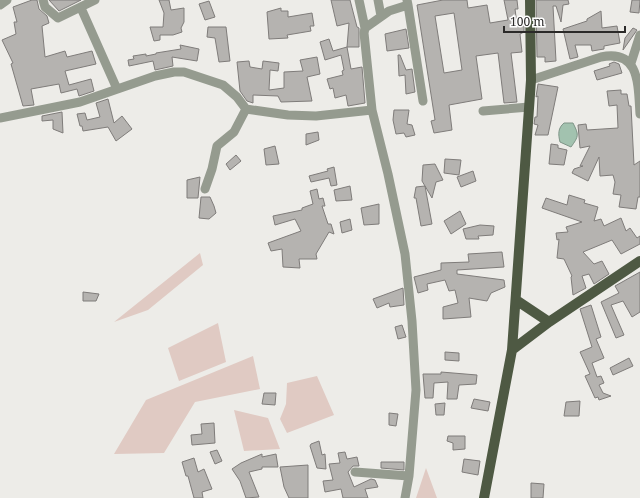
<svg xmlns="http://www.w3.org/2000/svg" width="640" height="498" font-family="'Noto Serif',serif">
<rect width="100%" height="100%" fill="#edece8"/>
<path fill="#e0cac3" d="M200 253 203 265 148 310 114 322Z
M218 323 226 362 179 381 168 348Z
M253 356 260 389 195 402 164 453 114 454 146 400Z
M317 376 334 415 287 433 280 419 286 404 287 383Z
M234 410 268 418 280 449 244 451Z
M426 468 437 498H416Z"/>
<path fill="#a2c2af" stroke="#7e9487" d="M564 123H573C579 135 579 136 571 147L560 142C558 134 558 128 564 123Z"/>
<path fill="#b5b3b0" stroke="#7f7c7a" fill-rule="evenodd" d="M32 0H37L39 9 47 16 49 23 42 26 45 57 65 51 67 57 92 51 96 64 65 71 69 85 91 79 94 91 79 96 77 89 61 93 59 84 31 89 34 105 23 106 11 64 13 63 2 40 16 34 14 22H17L13 7Z
M49 0H81L59 11Z
M159 0H169L171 10 184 8V22L181 28 182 32 173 35H160V40L154 41 150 27H163L164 13Z
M331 0H350L357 27 359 28V47H347L349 23 337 26Z
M443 0H467L468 8 487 5 490 23 508 20 504 0H517L518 9H515L517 24H524V32L520 34 522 52 511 53 517 102 504 103 498 53 476 56 482 99 449 105 452 130 434 133 431 121 435 120 417 5ZM454 13 462 70 444 73 435 16Z
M536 0H568L569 4 563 5 561 22 556 6H553L556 61 545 62V57H537Z
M632 0H640L639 13 630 12Z
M209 1 215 17 205 20 199 4Z
M281 8V11H288V17L312 13 314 26H310L311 31 287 35 288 38 269 39 267 12Z
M601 11 602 28 617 26 620 43 604 46V49L592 51 591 45H575L578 57 570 59 563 29 587 21V19Z
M208 27H226L230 61 219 62 215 38 207 37Z
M633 28 637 30 623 50 625 38Z
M406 29 409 48 387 51 385 34Z
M329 39 333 51 347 47 351 69 362 67 365 103 348 106 346 95 335 98 333 88 330 89 327 79 343 75 342 71 344 70 341 55 325 60 320 42Z
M180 45 199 49 197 61 172 57 173 66 155 70 153 61 129 66 128 60 134 59 133 56 146 54V56L156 54V53L181 49Z
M398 55H400L406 70 412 69 415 92 406 94 405 75 399 76Z
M317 57 320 74 307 77 312 101 281 102 278 96 253 95V103L247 101 240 91 237 62 249 61 250 67 262 69 263 61 279 63 278 71 270 70 269 90 284 88V72L303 71 300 60Z
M614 62 619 64 622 73 597 80 594 71 610 66 609 64Z
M538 84 558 87 548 135H535L538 125 534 124 535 117H537L538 96 536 97Z
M621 90V94H627L629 106H631L634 165 640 161V197H638L636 209 619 207 621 195 613 194 615 182 613 175 600 176 599 157 588 181 572 173 574 169 583 166H580L590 146 580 148 578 125 586 124 587 130 618 128 617 105 609 106 607 91Z
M108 99 114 123 122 116 132 129 116 141 108 127 83 131 82 126H80L77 114 85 113 87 120 100 117 96 103Z
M394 110H409L407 124 412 125 415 135 406 137 404 133 396 134 393 120Z
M62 112 63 133 53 129V120L42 121V116Z
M318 132 319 140 306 145V134Z
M551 144 558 145V148L567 150 564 165 549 164Z
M275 146 279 164 266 165 264 149Z
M236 155 241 161 230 170 226 164Z
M445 159 461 160 459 175 444 173Z
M435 164 443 180 436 182 432 198 425 186 432 224 421 226 416 198H414L416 187 425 186 422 181 423 165Z
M334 167 337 185 331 186 329 178 311 182 309 176 328 171 327 169Z
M473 171 476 181 461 187 457 177Z
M200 177 198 198H187V180Z
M350 186 352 200 336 201 334 190Z
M317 189 319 199 323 198 325 206H322L328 224H331L334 234 329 232 316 254 317 259H299L300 268 283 267 282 249 271 251 268 243 301 231 295 219 275 225 273 216 302 210V208L313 204 310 191Z
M569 195 585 200 584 203 598 207 594 221 601 219 604 226 621 218 626 231 630 228 637 238 640 236V244L621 254 612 240 583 252 594 264 602 261 609 274 594 284 589 274 582 276 586 288 573 295 571 277 572 276 564 259 557 258 559 239 557 240 556 233 568 232 566 227 582 222 542 208 546 198 567 205Z
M201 197H210L214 206 216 213 209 219 199 218Z
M379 204V224L364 225 361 208Z
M460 211 466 224 451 234 444 221Z
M350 219 352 230 342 233 340 222Z
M480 225 494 226 493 235 478 236 479 239H466L463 229Z
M502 252 504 267 457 270V274L504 280 505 287 491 293 487 301 469 298 471 317 443 319V307L458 303 455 290 449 291 445 280 427 284 428 290 418 293 414 277 441 270V263L469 262 468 254Z
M640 272V312L632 317 623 301 611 305 624 335 616 338 601 302 619 293 615 286Z
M403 288 404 305 390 307 389 303 377 308 373 299Z
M83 292 99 294 96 301H83Z
M591 305 601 337 596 339 604 358 592 363 597 377 601 376 604 383 599 385 603 393 611 396 599 400 598 397 595 398 585 376 590 374 580 352 592 347 580 309Z
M402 325 406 337 398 339 395 327Z
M445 352 459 353V361L445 360Z
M629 358 633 366 613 375 610 368Z
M441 372 477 375 476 384 459 385 457 399H447L448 382 434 383 433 398H425L423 374H441Z
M264 393H276L275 405 262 404Z
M474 399 490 402 488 411 471 408Z
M580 401 579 416H564L566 402Z
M445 403 444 415H436L435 404Z
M389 413 398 414 396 426 389 425Z
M214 423 215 443 192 445 191 435 202 434 201 424Z
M448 436H465V449L453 450V443L447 441Z
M319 441 322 455 325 454 326 469 317 468 310 446 311 444Z
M217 450 222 461 215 464 210 452Z
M345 452 347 459 357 457 359 466H353L348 472 354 487 371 479 375 480 378 487 365 489 368 498H343L341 489 325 492 323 481 333 480 329 464 340 463 338 453Z
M262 454V457L276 454 278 467H262V469L249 472 259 497 246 498 240 481 232 469 241 463Z
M194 458 198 472 204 469 212 489 202 492 203 498H194L188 476H186L182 462Z
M464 459 480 461 478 475 462 472Z
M381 462H404V470L381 468Z
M308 465V498H289L284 487 280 467Z
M531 483 544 484 543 498H531Z"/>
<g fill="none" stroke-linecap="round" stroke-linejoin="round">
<path stroke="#959b8f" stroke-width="9" d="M43 0 45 7 58 18 95 0
M359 0 365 28
M378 0 381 16
M0 5 7 0
M408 5 423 101
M81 8 117 89
M631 63 640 35
M531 80 601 57C640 49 638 85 640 114
M246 109 288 115 316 116 372 110
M483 111 529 107
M0 118 80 102 155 76 174 72H184L223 85 237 97 246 109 234 132 217 146 212 169 205 189
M355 472 409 476
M405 498 409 476 416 390 412 321 405 254 388 174 372 110 364 33 365 28 389 11 408 5 407 0"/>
<path stroke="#4e5943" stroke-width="10" d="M516 300 549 322
M512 350 549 322 640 261
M484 498 512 350 531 80 530 0"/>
</g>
<path d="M504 26v6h121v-6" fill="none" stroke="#2b2a29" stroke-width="2"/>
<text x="510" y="26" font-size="12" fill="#2b2a29" stroke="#ffffff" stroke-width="3" paint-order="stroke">100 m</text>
</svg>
